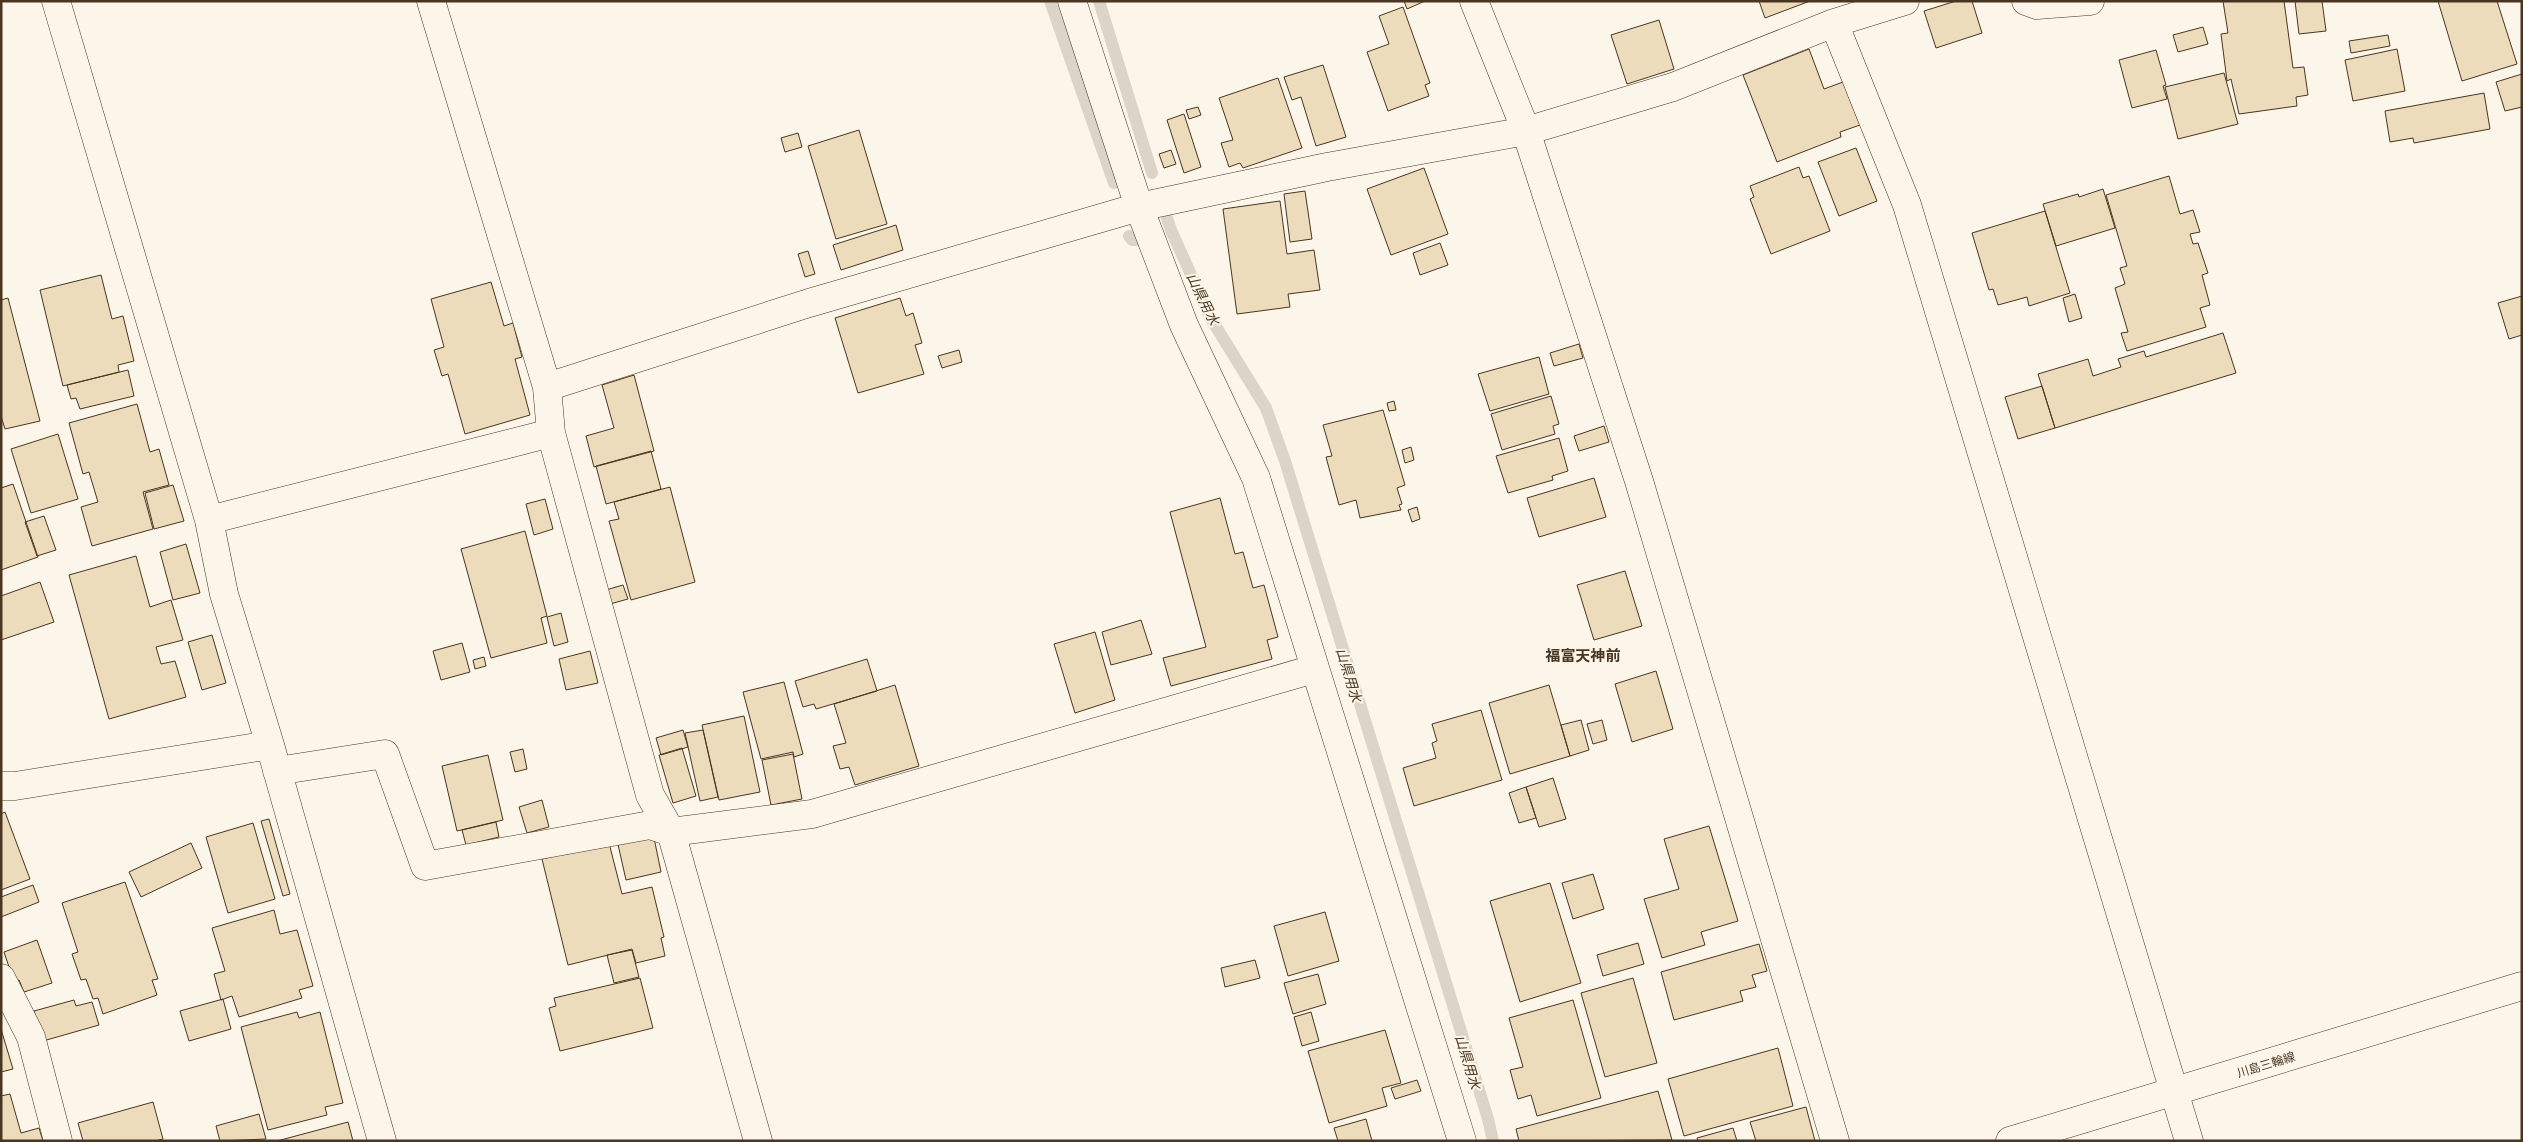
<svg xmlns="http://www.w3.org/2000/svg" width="2523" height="1142" font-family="'Public Sans','Noto Sans JP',sans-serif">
<rect width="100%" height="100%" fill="#fbf6e9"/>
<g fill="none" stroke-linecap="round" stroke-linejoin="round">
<path stroke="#dcd4c6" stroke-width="12" d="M1050 1 1114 183
M1099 1 1152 173
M1167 218 1171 230 1210 317 1266 408 1285 461 1488 1119 1493 1141
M1129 236 1132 240H1138"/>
</g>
<path fill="#ecdcbc" stroke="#4a3520" d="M1404 1H1425L1407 9Z
M1759 1H1810L1765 18Z
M1956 1H1972L1982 33 1936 48 1924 11Z
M2223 1H2284L2293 68 2304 67 2308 95 2296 97 2297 106 2239 114 2231 79 2227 81 2221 34 2228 33Z
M2295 1H2322L2326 31 2299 34Z
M2438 1H2497L2517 64 2462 81Z
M1403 7 1430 83 1425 85 1429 96 1388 111 1367 52 1389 44 1379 16Z
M1659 20 1674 69 1627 84 1611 35Z
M2203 27 2208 44 2178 52 2173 35Z
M2388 35 2390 46 2351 53 2349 41Z
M1809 49 1824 89 1843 82 1860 125 1840 132 1841 137 1777 162 1743 75Z
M2397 49 2405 91 2353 101 2345 60Z
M2156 50 2166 85 2163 86 2167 99 2132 108 2119 60Z
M1323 65 1346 137 1316 146 1301 97 1292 100 1284 77Z
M2224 73 2238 124 2178 139 2165 87Z
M2522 74V107L2505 111 2496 82Z
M1278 78 1302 148 1243 168 1240 163 1229 167 1221 143 1233 140 1219 98Z
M2484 93 2490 129 2414 143 2413 138 2390 142 2385 111Z
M1198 107 1201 115 1189 119 1186 110Z
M1184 114 1201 167 1184 173 1167 120Z
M859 130 887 224 836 239 808 146Z
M798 133 802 147 785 152 781 138Z
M1856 148 1877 201 1839 216 1818 162Z
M1171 150 1176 164 1164 168 1159 154Z
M1799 167 1803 178 1809 176 1830 231 1771 254 1750 199 1754 197 1750 186Z
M1424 168 1448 234 1391 255 1367 189Z
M2169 176 2180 214 2193 210 2200 232 2190 234 2193 244 2198 243 2208 273 2202 275 2210 305 2200 308 2206 327 2127 351 2121 333 2128 332 2115 288 2125 284 2120 268 2127 266 2106 195Z
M2103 189 2115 228 2056 246 2043 204 2078 194 2079 197Z
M1305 191 1312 239 1290 242 1284 194Z
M1280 201 1287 254 1314 250 1320 290 1288 294 1290 307 1237 314 1223 209Z
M2045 211 2070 293 2029 306 2027 297 1998 305 1993 289 1989 290 1972 233Z
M896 225 903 250 841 270 833 245Z
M1440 243 1448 265 1420 275 1413 253Z
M808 251 815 274 805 277 798 254Z
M101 275 112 319 123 316 134 361 118 365 119 372 63 386 40 290Z
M491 282 504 326 513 323 522 357 515 359 530 415 465 434 448 374 442 376 434 350 444 347 431 299Z
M2075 294 2082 318 2069 322 2063 298Z
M2522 296V335L2509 339 2498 303Z
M8 298 40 421 5 429 1 416V300Z
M900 298 906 316 913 313 922 343 915 345 924 374 858 393 835 318Z
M2223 333 2236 373 2055 428 2038 374 2088 359 2093 376 2121 367 2118 359 2144 351 2146 357Z
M1579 344 1583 358 1554 366 1550 353Z
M959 350 962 362 942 368 938 356Z
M1539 357 1549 394 1490 411 1478 374Z
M128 370 134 396 80 409 76 398 71 399 67 385Z
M634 375 654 451 594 467 586 436 614 428 602 385Z
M2042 386 2055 428 2018 439 2005 397Z
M1551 396 1559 424 1553 426 1555 434 1502 450 1491 414Z
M1394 401 1396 410 1389 411 1387 403Z
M137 404 150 452 159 449 169 485 143 492 153 529 92 546 81 507 98 502 89 472 83 474 69 423Z
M1383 410 1405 485 1397 488 1402 504 1399 505 1401 510 1360 518 1356 500 1339 505 1326 457 1332 456 1323 425Z
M1604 426 1609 442 1579 451 1574 436Z
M58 434 78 499 31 513 11 449Z
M1559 438 1568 471 1552 476 1553 480 1508 493 1496 456Z
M1411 447 1414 460 1405 463 1402 450Z
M651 451 661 489 606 504 596 466Z
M1594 478 1606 517 1539 537 1527 498Z
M13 484 38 557 1 570V488Z
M173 485 184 521 154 529 145 493Z
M670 487 695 582 631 600 609 521 619 519 614 502Z
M1220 498 1235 554 1243 552 1253 588 1264 585 1278 637 1267 640 1272 659 1171 686 1163 658 1206 647 1170 512Z
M545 499 553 529 534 535 526 504Z
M1417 507 1420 519 1412 522 1408 510Z
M44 516 56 550 37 556 25 522Z
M525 531 547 616 541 618 547 643 491 658 461 549Z
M186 544 200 593 173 600 160 552Z
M136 556 150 607 171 600 183 640 156 647 161 664 175 661 186 697 109 719 69 575Z
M1625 571 1642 626 1594 640 1577 585Z
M40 582 54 622 1 640V596Z
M623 585 628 599 610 604 606 590Z
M561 613 568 642 554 646 547 617Z
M1141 620 1152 654 1111 665 1102 632Z
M1095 632 1115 700 1075 713 1054 644Z
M212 635 226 683 202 690 188 642Z
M462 643 470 672 441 680 433 651Z
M590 651 598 683 566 690 559 659Z
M484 657 486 666 475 669 473 660Z
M867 659 877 691 816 709 814 704 803 707 795 681Z
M1656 671 1673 729 1632 742 1615 684Z
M784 682 803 754 794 757 793 752 761 759 743 692Z
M895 685 919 766 855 785 849 767 840 769 833 746 846 743 834 704Z
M1549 685 1570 756 1510 774 1489 703Z
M1481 710 1502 780 1414 806 1403 768 1436 758 1432 743 1437 741 1432 724Z
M744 716 760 792 719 800 702 725Z
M1581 720 1589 750 1570 756 1561 725Z
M1602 720 1607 740 1593 744 1587 724Z
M683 730 688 747 661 755 656 738Z
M703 730 718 797 700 801 685 733Z
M682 748 696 796 673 803 659 755Z
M523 749 527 769 515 772 510 752Z
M793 754 802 799 771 805 762 760Z
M488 755 503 820 457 831 442 766Z
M1553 778 1566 819 1539 827 1526 787Z
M1526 787 1536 818 1519 823 1509 793Z
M542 800 549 827 527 833 519 807Z
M5 812 30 879 1 890V814Z
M269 819 290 894 283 896 261 821Z
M496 822 499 837 466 845 462 830Z
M253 823 275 899 228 913 206 837Z
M1709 826 1738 921 1701 932 1705 945 1662 958 1644 899 1679 889 1664 839Z
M653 833 661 872 626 880 617 840Z
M191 843 202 868 141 897 129 872Z
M609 843 622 894 652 887 664 937 661 938 665 956 636 963 632 949 568 965 542 859Z
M1593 874 1604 909 1573 919 1562 883Z
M125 882 158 979 152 980 157 995 103 1014 98 998 93 999 86 979 81 980 72 954 78 952 62 903Z
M1550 883 1581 983 1520 1002 1490 901Z
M33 885 39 902 1 917V897Z
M274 910 280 934 297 930 313 986 299 990 302 998 239 1017 232 996 221 1000 214 974 225 971 212 928Z
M1325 912 1339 961 1288 976 1274 926Z
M37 940 52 983 24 992 19 980 14 982 4 952Z
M1638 943 1644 964 1603 976 1597 955Z
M1759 944 1767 971 1752 975 1756 987 1740 991 1743 1001 1674 1020 1661 972Z
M632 950 639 977 614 983 607 955Z
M1255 960 1260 978 1225 987 1221 968Z
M1318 974 1326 1004 1293 1014 1284 983Z
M640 978 653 1028 560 1051 549 1008 556 1006 554 998Z
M1633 978 1657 1063 1605 1077 1581 993Z
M223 999 231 1029 189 1041 180 1011Z
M74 1000 76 1006 92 1002 99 1025 43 1041 34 1011Z
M1573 1000 1601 1098 1537 1116 1531 1095 1518 1099 1510 1070 1523 1067 1509 1018Z
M297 1012 299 1018 320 1012 343 1103 325 1107 327 1115 268 1130 241 1027Z
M1311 1012 1319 1041 1302 1046 1294 1017Z
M1 1029 13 1069 1 1072Z
M1385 1030 1401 1083 1382 1088 1387 1106 1329 1123 1308 1051Z
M1778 1048 1793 1106 1684 1136 1668 1079Z
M1417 1080 1421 1091 1395 1099 1391 1088Z
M1658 1091 1672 1140 1519 1141 1516 1129Z
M10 1094 21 1133 39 1128 43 1141H1V1096Z
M153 1102 163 1139 155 1141H83L78 1123Z
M1806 1107 1815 1141H1756L1750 1122Z
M259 1114 266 1139 220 1141 216 1126Z
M1366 1119 1372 1141H1338L1334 1128Z
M348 1122 353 1141H277Z
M1733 1128 1737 1141H1698L1697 1138Z"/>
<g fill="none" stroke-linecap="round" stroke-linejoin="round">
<g stroke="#4a3520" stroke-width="29">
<path id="minor" d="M56 1 209 520 224 594 270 745 382 1141
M431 1 547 387 551 433 650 795 671 832 758 1141
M1072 1 1139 207 1184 325 1256 478 1462 1141
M1474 1 1526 131 1639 481 1835 1141
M2026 1 2037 5 2090 1
M1834 23 1907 205 2189 1141
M547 387 809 303 1139 207 1327 167 1526 131 1673 87 1834 23 1905 1
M209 520 551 433
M277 771 385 754 425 866 650 825 671 832 812 814 1314 669
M1 786H15L270 745
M1 978 31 1037 58 1141"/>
</g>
<g stroke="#4a3520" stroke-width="29">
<path id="major" d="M2010 1141 2522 986"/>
</g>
<use href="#minor" stroke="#fbf6e9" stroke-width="28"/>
<use href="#major" stroke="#fbf6e9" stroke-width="28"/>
</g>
<g text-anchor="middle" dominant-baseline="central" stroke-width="4" stroke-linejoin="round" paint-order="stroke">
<g font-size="12" fill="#4a3520" stroke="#fbf6e9">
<text transform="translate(2266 1065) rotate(-17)">川島三輪線</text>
</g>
<g font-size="14" font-style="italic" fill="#4a3520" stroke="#fbf6e9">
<text transform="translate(1203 299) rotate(64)">山県用水</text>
<text transform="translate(1349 675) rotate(73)">山県用水</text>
<text transform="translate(1468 1062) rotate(73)">山県用水</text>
</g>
<g font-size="15" font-weight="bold" fill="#4a3520" stroke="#fbf6e9">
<text x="1583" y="655">福富天神前</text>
</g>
</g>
<rect width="2523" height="1142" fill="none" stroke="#4a3520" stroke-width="5"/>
</svg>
